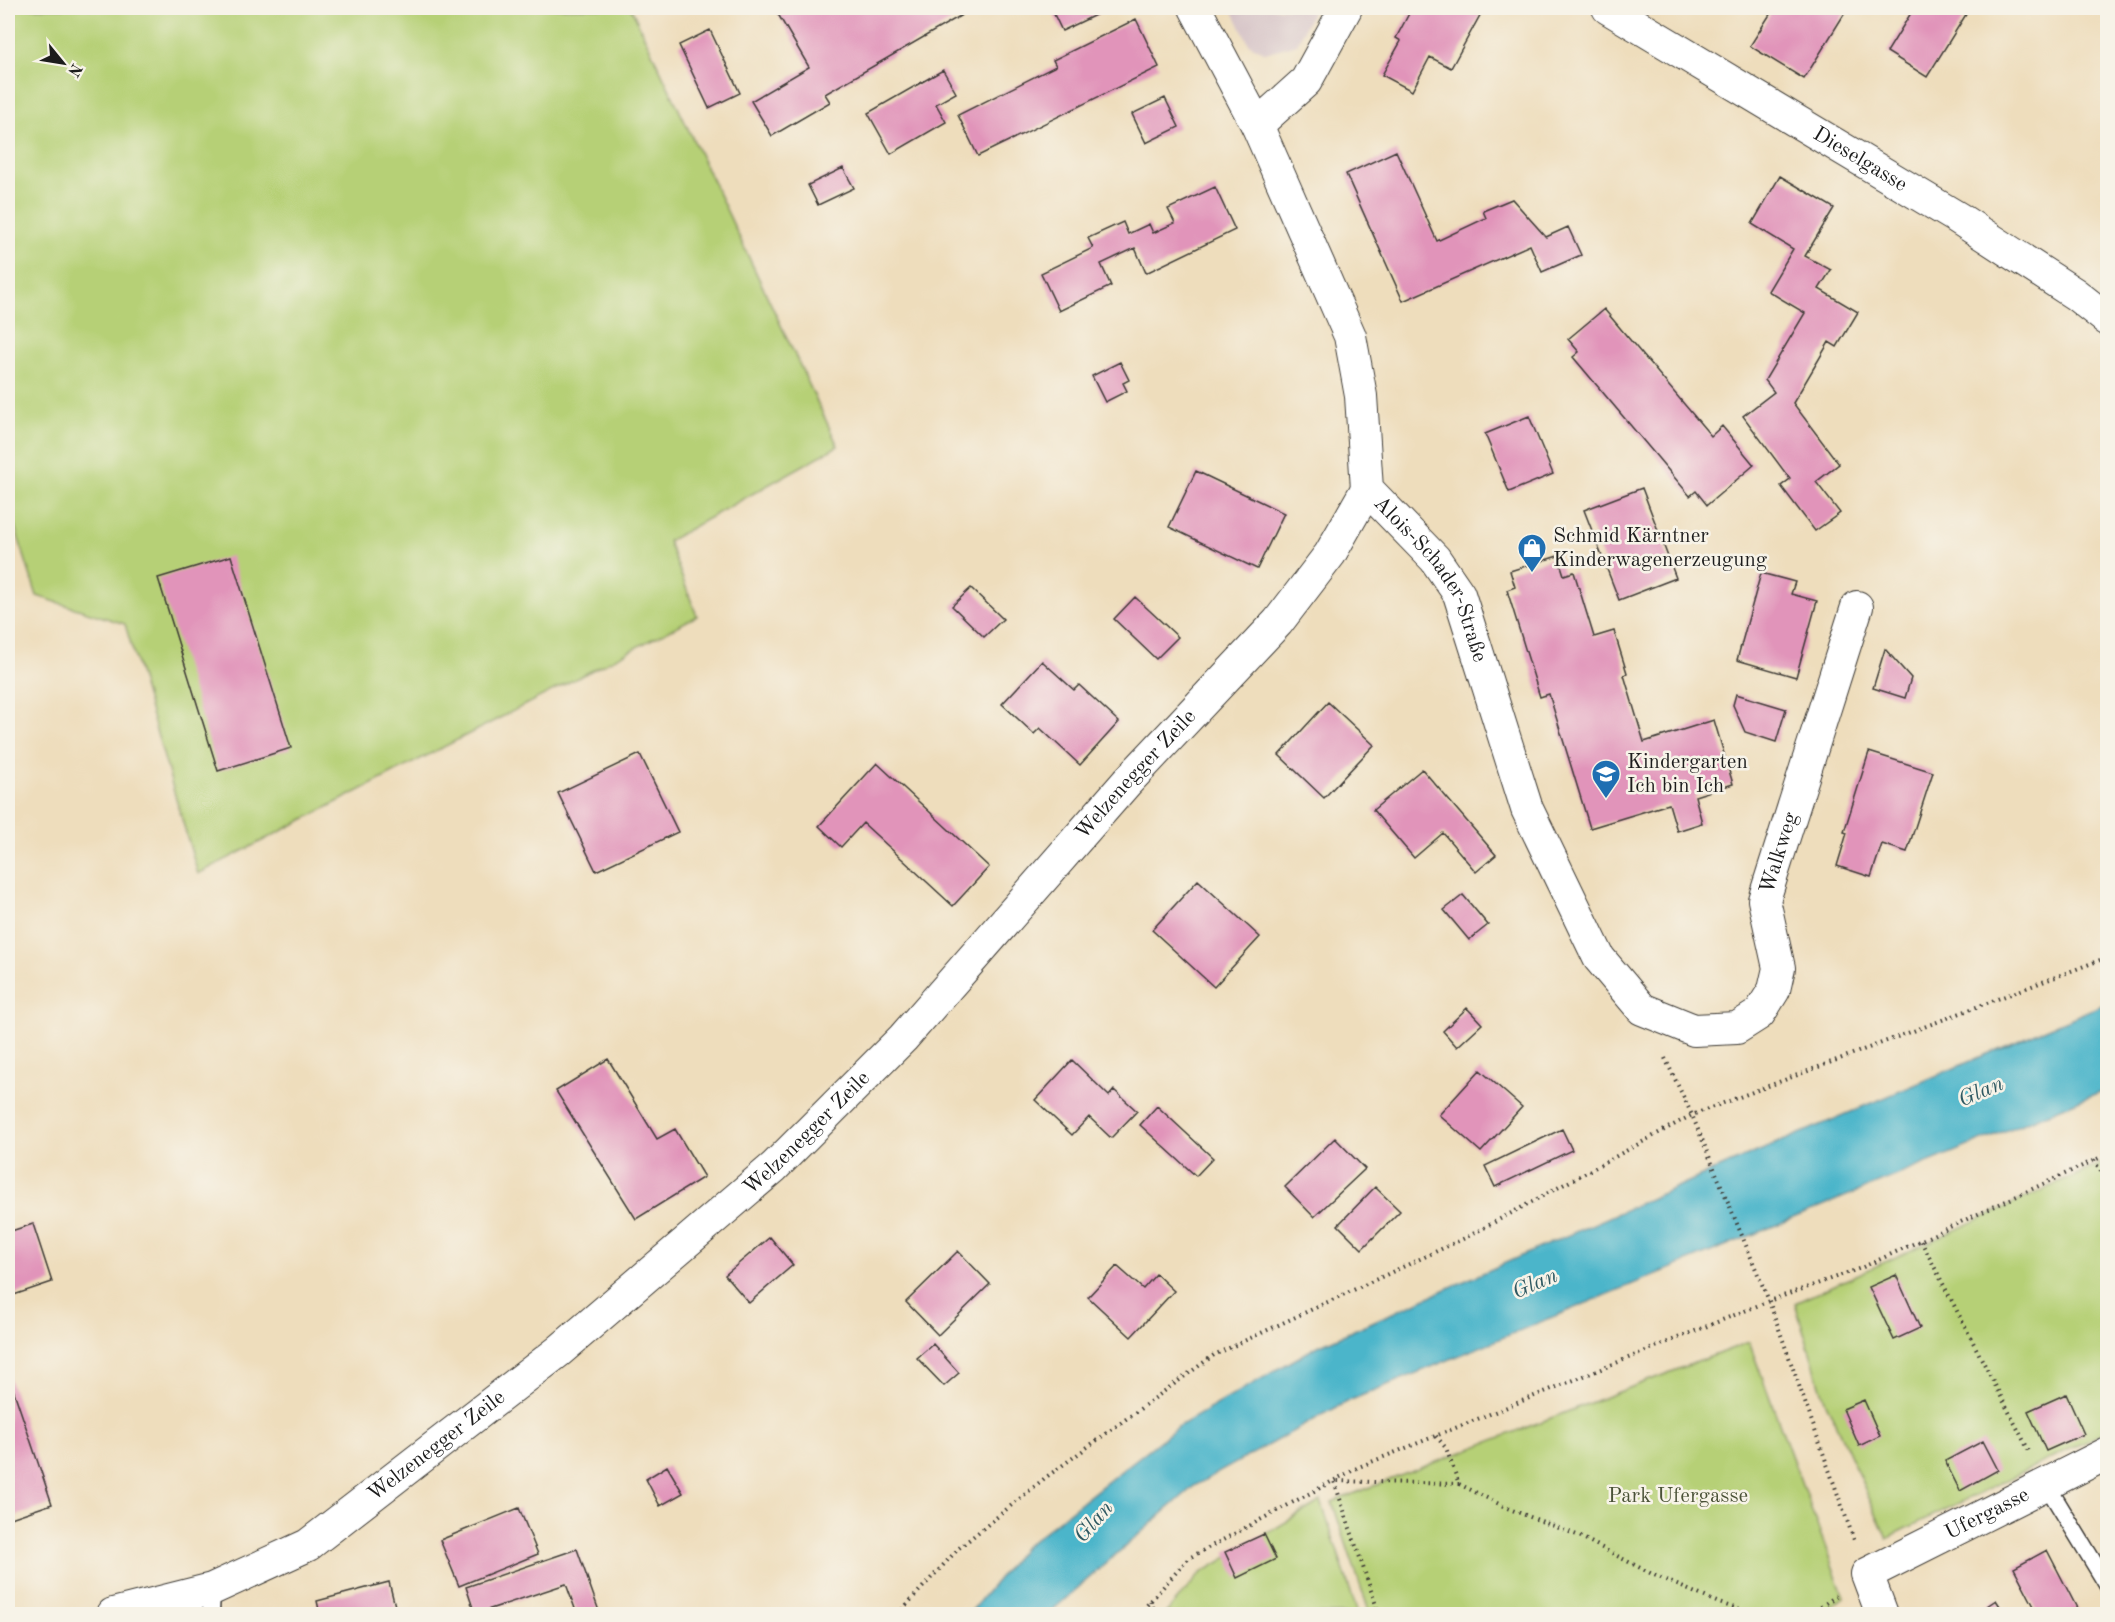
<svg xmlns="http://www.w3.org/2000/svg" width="2115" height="1622" font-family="'Old Standard TT',serif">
<rect width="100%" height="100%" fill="#f7f3e8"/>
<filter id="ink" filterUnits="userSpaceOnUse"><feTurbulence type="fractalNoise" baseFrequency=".0167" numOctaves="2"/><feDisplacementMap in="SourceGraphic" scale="12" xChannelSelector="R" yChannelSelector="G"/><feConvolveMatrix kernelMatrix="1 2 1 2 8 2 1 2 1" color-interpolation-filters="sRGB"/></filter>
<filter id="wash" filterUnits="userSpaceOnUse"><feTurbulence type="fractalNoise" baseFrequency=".008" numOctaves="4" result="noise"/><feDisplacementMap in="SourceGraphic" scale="24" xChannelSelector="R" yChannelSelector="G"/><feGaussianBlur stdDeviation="1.35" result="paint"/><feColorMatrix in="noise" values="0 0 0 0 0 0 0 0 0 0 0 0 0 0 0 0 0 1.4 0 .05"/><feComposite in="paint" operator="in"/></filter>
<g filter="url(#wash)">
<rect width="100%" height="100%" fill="#eeddbc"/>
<path fill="#d2bec3" d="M1231 8H1314L1297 44 1265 53 1249 44Z"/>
<path fill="#b6d076" stroke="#697649" stroke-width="1.5" d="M8 8H631L838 446 668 541 697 616 198 874 125 624 37 596 8 505Z
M2107 1161V1431L1887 1538 1824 1398 1795 1303Z
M1749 1342 1844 1597 1822 1614H1370L1332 1502Z
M1321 1501 1358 1614H1165L1201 1573Z"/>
<path fill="#4cb5ca" stroke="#346873" stroke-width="1.5" d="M2107 1003V1089L1346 1402 1194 1486 1048 1614H969L1023 1548 1176 1428 1318 1346 1731 1163Z"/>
<g id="blocks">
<path fill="#e194ba" d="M777 8H974L825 94 830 102 772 136 751 101 809 67 775 9Z
M1051 8H1110L1062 31Z
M1412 8H1484L1451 68 1430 57 1412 91 1382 75 1401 41 1396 38Z
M1774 8H1848L1804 79 1750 46Z
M1914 8H1970L1927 77 1887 52Z
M1136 19 1159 67 978 156 958 115 1056 66 1053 60Z
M710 30 740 93 709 108 679 45Z
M943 70 956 93 936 104 946 122 891 154 868 113Z
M1165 98 1179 127 1146 143 1132 114Z
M1396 151 1437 241 1486 218 1483 211 1512 199 1546 237 1568 227 1581 255 1542 272 1530 245 1403 301 1346 174Z
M843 168 854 188 818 205 808 185Z
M1780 176 1834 208 1805 256 1831 270 1819 289 1858 312 1837 347 1829 342 1793 403 1839 464 1816 482 1840 513 1815 531 1781 486 1790 479 1743 416 1774 392 1765 380 1805 313 1768 291 1793 249 1752 224Z
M1215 187 1235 230 1146 273 1135 248 1101 264 1111 286 1059 311 1041 273 1093 248 1088 238 1123 222 1128 234 1149 224 1153 233 1175 223 1168 209Z
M1604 309 1711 436 1722 426 1754 465 1707 505 1696 491 1690 496 1573 357 1579 352 1568 339Z
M1120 362 1129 380 1123 383 1127 391 1105 402 1092 376Z
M1529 416 1553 474 1509 492 1485 434Z
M1196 471 1284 513 1257 569 1169 527Z
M1642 488 1676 578 1619 600 1584 510Z
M231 556 291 748 218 771 158 578Z
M1558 556 1564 575 1574 572 1594 637 1614 631 1627 673 1624 675 1644 742 1714 720 1733 784 1695 796 1702 823 1677 831 1669 804 1590 828 1549 694 1540 697 1507 590 1515 587 1510 571Z
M1761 573 1795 582 1791 594 1817 601 1796 677 1737 660Z
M971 588 1003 619 984 637 952 606Z
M1135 597 1178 637 1156 659 1114 619Z
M1885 649 1911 678 1905 698 1873 688Z
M1042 661 1074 690 1079 685 1119 722 1080 765 1040 728 1034 734 1002 704Z
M1736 694 1786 709 1776 742 1745 732 1733 705Z
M1328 702 1374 745 1324 798 1279 755Z
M1869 752 1933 772 1907 852 1882 844 1871 877 1837 866 1847 833 1844 832Z
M640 754 678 832 596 871 558 793Z
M877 763 989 867 953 906 863 823 841 847 819 826Z
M1422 769 1496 855 1476 872 1443 833 1414 858 1373 810Z
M1198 880 1260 937 1214 987 1152 930Z
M1463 895 1488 925 1469 940 1444 910Z
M1467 1008 1482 1024 1457 1047 1443 1031Z
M608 1059 657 1139 675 1129 704 1177 636 1219 556 1091Z
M1072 1060 1109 1096 1114 1090 1137 1111 1111 1138 1089 1117 1072 1135 1035 1100Z
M1480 1070 1522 1107 1481 1152 1439 1115Z
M1157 1106 1213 1158 1196 1176 1140 1125Z
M1562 1129 1572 1150 1495 1187 1485 1166Z
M1335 1138 1365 1169 1314 1217 1285 1187Z
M1375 1187 1400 1211 1362 1249 1338 1225Z
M33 1224 52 1282 8 1297V1232Z
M770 1237 793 1265 749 1303 725 1275Z
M958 1251 990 1284 938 1335 906 1302Z
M1117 1266 1143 1289 1156 1274 1174 1291 1131 1337 1088 1297Z
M1896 1275 1920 1328 1894 1340 1869 1287Z
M933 1344 959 1373 944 1386 917 1358Z
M8 1374 52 1504 8 1519Z
M2066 1394 2084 1434 2046 1451 2028 1411Z
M1864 1400 1880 1436 1859 1446 1843 1409Z
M1983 1441 1998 1470 1960 1491 1945 1461Z
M667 1466 683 1493 660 1506 646 1479Z
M519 1508 538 1554 459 1586 440 1540Z
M1264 1534 1276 1559 1237 1578 1225 1552Z
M577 1549 600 1614H577L566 1584 475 1614 466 1587Z
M2047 1550 2080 1614H2038L2014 1568Z
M389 1582 397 1614H320L317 1601Z
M1996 1600 2005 1614H1975Z"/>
</g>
</g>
<g filter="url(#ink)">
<use href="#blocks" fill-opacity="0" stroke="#3c3934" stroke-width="1.5"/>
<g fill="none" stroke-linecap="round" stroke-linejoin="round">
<g stroke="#3c3934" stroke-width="19">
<path id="service" d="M2046 1484 2108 1586
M211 1614 212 1589"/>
</g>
<g stroke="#3c3934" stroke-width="34">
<g id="minor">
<path id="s1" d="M1195 8 1257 125 1350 336 1361 396 1367 489 1435 559 1459 594 1527 809 1599 958 1642 1009 1694 1030 1737 1028 1759 1014 1774 990 1779 968 1764 900 1857 607"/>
<path id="s2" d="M1608 8 1958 218 2075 294 2108 320"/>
<path d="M1257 125 1306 81 1346 8"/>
<path id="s3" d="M113 1614 212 1589 308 1545 559 1351 774 1167 903 1038 1127 782 1278 622 1330 554 1367 489"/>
<path id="s4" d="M1882 1614 1867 1574 2108 1453"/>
</g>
</g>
<path stroke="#3c3934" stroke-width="4" stroke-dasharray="1.5 4.5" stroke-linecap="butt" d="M1665 1058 1692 1115 1769 1301 1854 1540
M2094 1160 2108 1183
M1921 1241 2029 1451
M1436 1436 1446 1448 1459 1484 1507 1508 1577 1535 1654 1575 1719 1603 1753 1614
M1150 1601 1156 1614
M898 1614 959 1548 1045 1478 1214 1355 1467 1237 1692 1115 2108 957
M1139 1614 1189 1558 1359 1467 1769 1301 1861 1268 2108 1154
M1379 1614 1334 1481 1459 1484
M1811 1614 1836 1596"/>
<use href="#service" stroke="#fff" stroke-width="16"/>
<use href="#minor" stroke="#fff" stroke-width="32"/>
</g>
</g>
<defs>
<g id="shop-pin" transform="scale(1.5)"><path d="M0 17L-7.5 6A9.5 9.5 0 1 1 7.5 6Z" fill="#1f6fb2" stroke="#f7f3e8"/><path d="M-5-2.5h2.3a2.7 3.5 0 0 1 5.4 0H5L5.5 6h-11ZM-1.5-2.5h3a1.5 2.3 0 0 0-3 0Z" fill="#fff"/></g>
<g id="school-pin" transform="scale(1.5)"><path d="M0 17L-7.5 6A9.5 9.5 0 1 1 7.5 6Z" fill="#1f6fb2" stroke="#f7f3e8"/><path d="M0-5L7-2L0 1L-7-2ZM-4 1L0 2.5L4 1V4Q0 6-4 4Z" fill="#fff"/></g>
</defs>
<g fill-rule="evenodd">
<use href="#shop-pin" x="1532" y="548"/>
<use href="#school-pin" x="1606" y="774"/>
</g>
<g text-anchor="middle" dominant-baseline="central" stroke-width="5" stroke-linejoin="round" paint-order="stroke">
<g font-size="21" fill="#1c1c1c" stroke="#f7f3e8">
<text stroke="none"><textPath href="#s2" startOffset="294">Dieselgasse</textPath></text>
<text stroke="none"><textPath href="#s1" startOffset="630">Alois-Schader-Straße</textPath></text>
<text stroke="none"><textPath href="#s3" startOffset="1342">Welzenegger Zeile</textPath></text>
<text stroke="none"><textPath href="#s1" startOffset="1410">Walkweg</textPath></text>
<text stroke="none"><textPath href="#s3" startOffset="855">Welzenegger Zeile</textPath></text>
<text stroke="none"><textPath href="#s3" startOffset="370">Welzenegger Zeile</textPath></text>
<text stroke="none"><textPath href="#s4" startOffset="177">Ufergasse</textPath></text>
</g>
<g font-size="21" fill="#1c1c1c" stroke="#f7f3e8" text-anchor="start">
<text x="1553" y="536">Schmid Kärntner<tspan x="1553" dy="24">Kinderwagenerzeugung</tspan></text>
<text x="1627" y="762">Kindergarten<tspan x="1627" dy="24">Ich bin Ich</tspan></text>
</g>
<g font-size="21" fill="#4a5237" stroke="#f7f3e8">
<text x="1678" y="1496">Park Ufergasse</text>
</g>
<g font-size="22" font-style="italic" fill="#2f5962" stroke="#f7f3e8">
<text transform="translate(1981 1092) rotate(-23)">Glan</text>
<text transform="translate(1535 1284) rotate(-23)">Glan</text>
<text transform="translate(1094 1522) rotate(-49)">Glan</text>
</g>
</g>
<rect width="2115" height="1622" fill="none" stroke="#f7f3e8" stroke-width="30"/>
<g transform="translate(63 63) rotate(120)" stroke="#f7f3e8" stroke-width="4.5" paint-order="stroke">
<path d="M0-4.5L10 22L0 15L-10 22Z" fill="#1c1c1c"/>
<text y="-9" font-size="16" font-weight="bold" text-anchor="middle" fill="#1c1c1c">N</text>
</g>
</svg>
